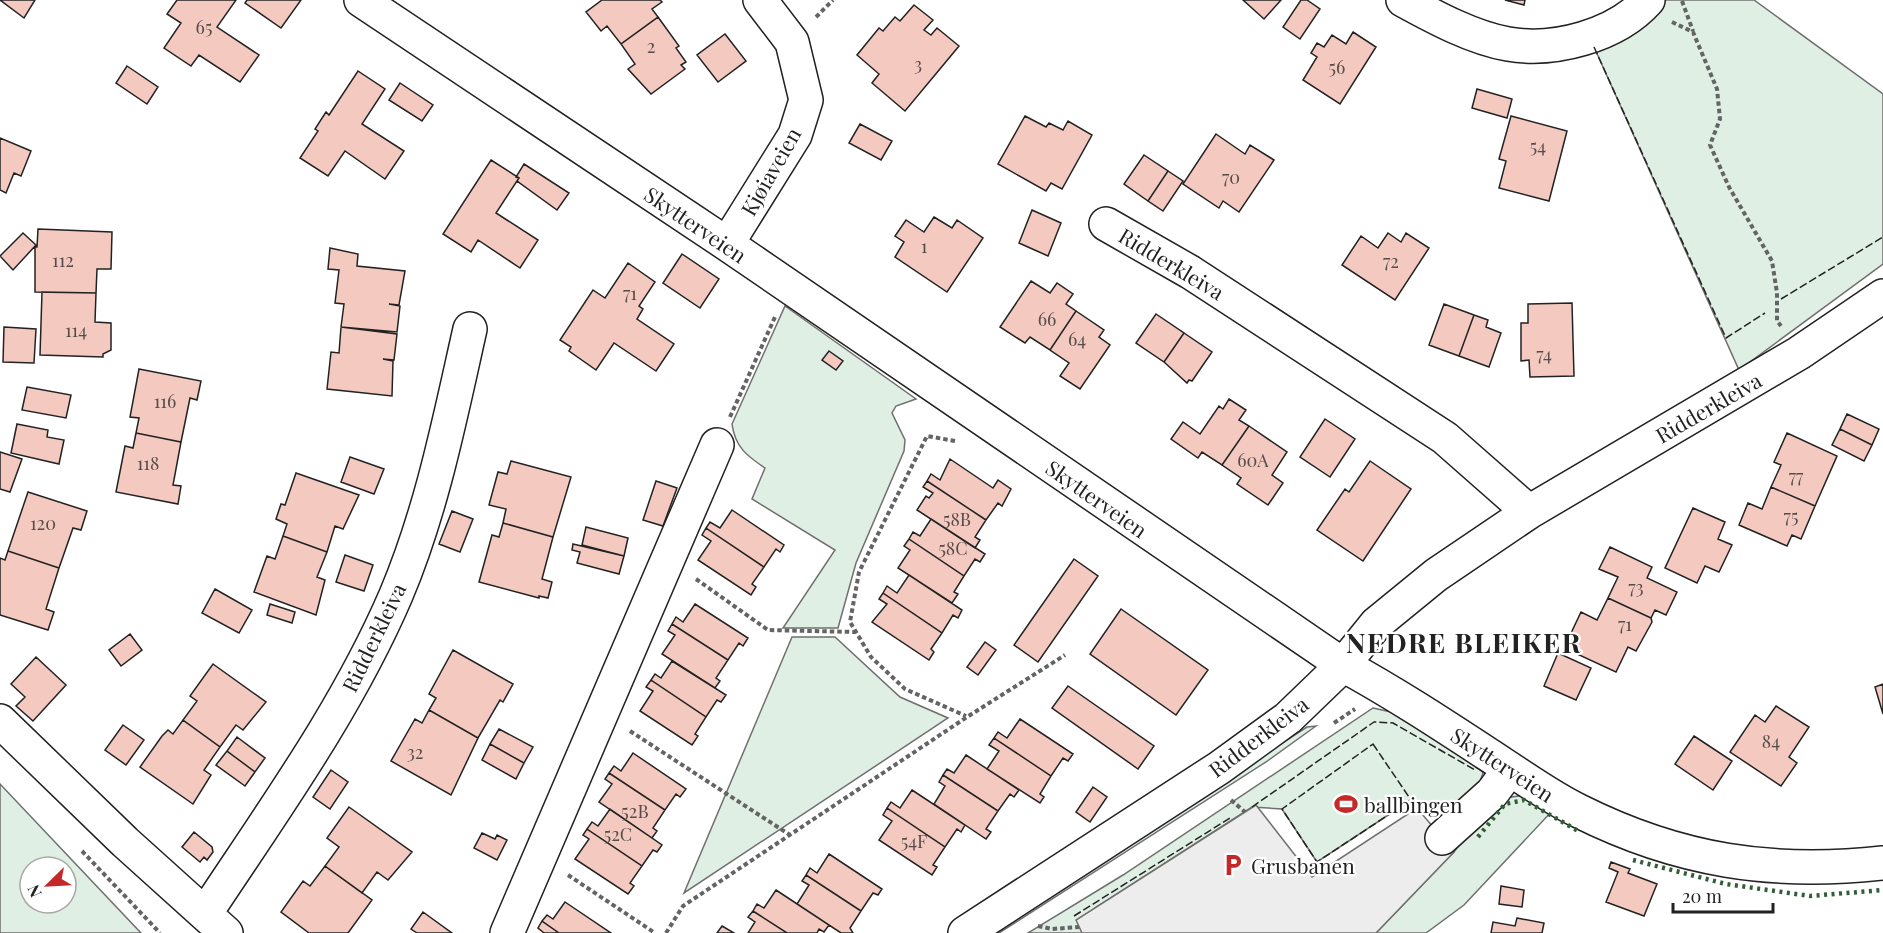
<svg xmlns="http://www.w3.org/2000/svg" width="1883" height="933" font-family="'Playfair Display',serif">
<rect width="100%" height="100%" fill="#fff"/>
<path fill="#e0efe3" stroke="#6f6f6f" stroke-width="1.5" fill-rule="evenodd" d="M1666 0H1754L1883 94V264L1739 370 1594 47 1630 31Z
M785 306 916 399 896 406 892 413 905 440 904 451 856 563 838 628H783L835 550 752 499 765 468C747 456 735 447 732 424Z
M792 637H835L900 697 948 718 684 893Z
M1373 708 1400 714 1474 754 1483 773C1477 796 1457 808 1437 817L1411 800 1317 862 1282 809 1252 807 1095 908 1107 933H1028L1123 875Z
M1316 726 1266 762 999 933H988L1307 727Z
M0 784 141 933H0ZM30 867H66V903H30Z
M1527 795 1554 809 1464 905 1426 933H1376L1454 852 1477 821 1503 798Z"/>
<path fill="#ededed" stroke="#6f6f6f" stroke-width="1.5" d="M1256 805 1312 877 1417 808 1454 852 1376 933H1082L1076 920Z"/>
<path fill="#f3c9c0" stroke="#222" stroke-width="1.5" d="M0 0H35L24 18Z
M177 0H236L217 27 259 55 240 82 199 55 191 66 164 48 181 23 167 14Z
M247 0H301L281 28 245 3Z
M602 0H660L662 2 652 9 658 17 621 44 607 26 601 31 586 12Z
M1243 0H1281L1264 19Z
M1301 0H1307L1320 9 1300 39 1283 27Z
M1505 0H1525L1524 5Z
M914 5 933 20 924 30 931 35 937 28 959 46 905 111 872 83 879 74 857 55 879 28 883 31 895 17 900 21Z
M658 17 679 46 676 48 686 62 681 65 685 69 651 94 628 69 635 64 621 44Z
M1353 32 1376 47 1340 104 1303 80 1317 57 1311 53 1317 43 1324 47 1332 35 1346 44Z
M725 34 746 61 718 82 697 55Z
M127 66 158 87 147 104 116 83Z
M358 71 385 89 362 124 404 151 385 179 345 151 328 176 300 158 318 131 315 129 326 112 329 115Z
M400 83 433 105 422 121 389 100Z
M1477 89 1512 99 1507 118 1472 108Z
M1025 116 1046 127 1049 123 1063 130 1068 121 1092 135 1062 189 1051 183 1046 191 998 164Z
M1511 116 1567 131 1549 201 1499 188 1506 161 1499 159Z
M860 124 892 141 881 160 849 143Z
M1216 134 1245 154 1250 145 1274 160 1239 212 1223 201 1219 208 1183 184Z
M0 138 31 151 21 176 14 173 6 193 0 190Z
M1144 155 1168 171 1148 201 1124 184Z
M491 160 519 178 496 213 538 240 520 268 478 240 471 252 443 234Z
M524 164 569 193 557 210 517 181 519 178 516 177Z
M1168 171 1183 181 1163 211 1148 201Z
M1032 210 1061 223 1048 256 1019 243Z
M934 217 952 228 957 220 983 238 947 292 895 257 904 242 895 236 906 220 924 232Z
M38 229 112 232 111 269H97L96 293 35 292V247H37Z
M23 233 36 245 13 270 0 256Z
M1388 233 1401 242 1406 233 1429 248 1395 300 1342 265 1361 236 1378 248Z
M330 248 358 254 357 266 405 271 399 305 389 304 400 306 397 332 341 327 344 304 335 303 339 270 328 269Z
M682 254 719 279 700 308 663 283Z
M628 263 655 282 639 306 643 309 637 319 674 344 656 371 614 343 596 370 569 351 571 347 560 340 593 290 605 298Z
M1031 281 1050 293 1057 283 1073 294 1066 304 1076 311 1050 350 1030 337 1025 343 1000 327Z
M42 292 96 293 95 322 111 323V350L103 354V357L40 355Z
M1572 303 1574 376 1530 377 1529 360 1521 361V323H1528V304Z
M1444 304 1474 315 1459 356 1429 345Z
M1076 311 1104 330 1099 337 1110 345 1080 389 1060 376 1069 363 1050 350Z
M1156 314 1184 333 1164 362 1136 343Z
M1474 315 1488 320 1486 327 1501 333 1489 367 1459 356Z
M4 327 36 329 34 363 3 362Z
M341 327 397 334 394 360 383 359 393 361 392 396 327 389 331 352 339 353Z
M1184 333 1212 352 1192 381 1189 380 1187 383 1164 362Z
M829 351 843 361 836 370 822 360Z
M139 369 201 381 197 400 190 398 181 442 136 433 139 418 130 417Z
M27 387 71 395 66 418 22 410Z
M1229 399 1246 410 1239 420 1249 426 1222 465 1202 452 1198 458 1171 439 1183 422 1200 434 1219 406 1223 409Z
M1847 414 1879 429 1872 445 1840 429Z
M1325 419 1355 439 1330 477 1300 457Z
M17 424 48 430 47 437 64 440 59 464 11 453Z
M1249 426 1287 452 1272 475 1283 483 1268 505 1237 484 1241 478 1222 465Z
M1840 429 1872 445 1864 461 1832 445Z
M136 433 181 442 173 485 181 486 178 504 116 492 125 446 133 448Z
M1787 433 1837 456 1815 506 1771 487 1781 465 1774 462Z
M0 452 22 459 10 492 0 489Z
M350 457 384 469 374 494 341 482Z
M950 459 993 488 998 480 1011 489 1002 506 998 503 986 520 927 481 931 474 940 480Z
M511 461 571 477 553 537 503 523 506 509 489 505 498 472 507 474Z
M1370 461 1411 489 1363 561 1317 530 1345 489 1349 492Z
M296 473 359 495 343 529 335 526 327 552 283 536 287 524 276 519 281 504 285 505Z
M656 481 677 488 663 526 643 520Z
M927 481 986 520 975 537 980 540 975 548 917 510 926 496 929 498 933 493 923 487Z
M1771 487 1815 506 1801 539 1792 535 1787 546 1739 525 1748 503 1762 509Z
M28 492 87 511 81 530 73 528 59 568 8 551Z
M1693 508 1725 522 1718 539 1732 545 1719 572 1705 566 1697 583 1665 568Z
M732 510 784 545 780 552 776 549 764 567 706 528 710 522 720 528Z
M452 511 473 519 460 552 439 544Z
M931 519 985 554 980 562 975 559 964 576 909 539 913 532 920 536Z
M503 523 553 537 542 579 552 582 548 598 539 596V598L479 582 492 535 499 537Z
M586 527 628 538 624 556 582 545Z
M706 528 764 567 752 584 756 587 751 595 698 560 711 541 702 535Z
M283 536 327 552 317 577 325 580 316 615 254 592 267 556 275 559Z
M909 539 964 576 954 592 958 594 952 603 898 568 910 550 904 546Z
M573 544 624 556 619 574 577 563 580 552 572 550Z
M1610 547 1652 567 1647 578 1677 592 1666 615 1655 610 1651 618 1608 598 1618 577 1599 569Z
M8 551 59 568 46 609 54 612 48 630 0 615V558L5 560Z
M345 555 373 565 364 591 336 582Z
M1074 559 1098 576 1038 662 1014 645Z
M909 575 962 610 958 618 953 615 942 633 883 593 887 586 897 593Z
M215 589 252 610 239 633 202 613Z
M883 593 942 633 931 649 934 652 929 660 872 622 887 604 879 599Z
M1608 598 1651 618 1652 622 1636 651 1628 647 1616 672 1564 648 1581 612 1597 620Z
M270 604 295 612 292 623 267 615Z
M695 604 748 638 743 646 739 643 728 660 672 624 676 617 683 622Z
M1121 609 1208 670 1176 715 1090 654Z
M672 624 728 660 716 678 720 681 715 688 662 654 675 635 668 631Z
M130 634 142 650 121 666 109 650Z
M985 642 996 650 978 675 967 667Z
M453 650 513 684 503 702 500 700 478 738 429 710 436 698 429 694Z
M1558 653 1591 668 1576 700 1544 686Z
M36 657 66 685 33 721 16 706 25 697 11 684Z
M672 661 726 695 721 702 717 700 706 717 651 680 655 674 661 678Z
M213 664 266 702 243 730 236 725 220 747 183 720 197 701 190 696Z
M651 680 706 717 695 734 698 736 692 745 640 711 653 691 646 687Z
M1883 684V714L1875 687Z
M1068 686 1154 746 1138 769 1052 708Z
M1776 706 1809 727 1789 757 1797 763 1781 786 1730 752 1755 715 1765 722Z
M429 710 478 738 451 795 391 761 415 719 422 723Z
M1020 719 1073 754 1068 761 1063 758 1051 776 994 738 998 732 1007 738Z
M183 720 220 747 204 770 211 775 193 804 140 767 162 736 168 730 173 734Z
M123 725 144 740 126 765 105 750Z
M499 729 533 747 524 763 490 744Z
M1694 736 1732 761 1713 790 1675 764Z
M237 737 265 758 255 772 227 751Z
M994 738 1051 776 1040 794 1044 797 1040 803 987 769 999 751 989 745Z
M490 744 524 763 516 779 482 760Z
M227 751 255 772 245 786 216 765Z
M633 753 686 789 680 797 676 794 665 810 609 773 614 766 621 771Z
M966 755 1019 790 1014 797 1010 794 998 811 943 775 947 769 954 773Z
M331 770 348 782 330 809 313 797Z
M609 773 665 810 653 828 657 831 652 838 599 802 612 784 605 779Z
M943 775 998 811 986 829 991 832 986 839 934 804 945 786 939 782Z
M1093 787 1107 797 1090 822 1076 812Z
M912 790 965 825 961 832 957 829 945 847 887 808 891 802 900 808Z
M349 807 412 852 388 880 377 872 362 893 325 866 339 847 327 838Z
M887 808 945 847 933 865 937 867 932 875 879 840 892 821 883 815Z
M610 809 662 845 657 852 653 850 642 866 587 829 592 822 598 826Z
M587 829 642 866 630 883 634 886 628 894 575 859 589 839 583 835Z
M194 832 212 847 213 852 207 860 204 857 200 862 182 847Z
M482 833 495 839 497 835 507 840 497 860 474 848Z
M829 854 882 889 878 895 873 893 861 911 806 875 810 868 817 873Z
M1611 862 1630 869 1628 873 1657 884 1644 916 1606 902 1618 872 1609 868Z
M325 866 372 900 348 933H309L281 912 303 881 310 886Z
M806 875 861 911 850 928 853 933H841L797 904 809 885 802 881Z
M1501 886 1524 890 1522 907 1499 904Z
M776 890 829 925 824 932 819 929 817 933H787L753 911 757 904 764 908Z
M565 902 611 933H559L542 921 547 915 553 919Z
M753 911 787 933H748L755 922 748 917Z
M423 912 452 933H417L411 929Z
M1517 918 1544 923 1542 933H1491L1493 922 1515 926Z
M542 921 559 933H544L538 928Z
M722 926 734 933H717Z"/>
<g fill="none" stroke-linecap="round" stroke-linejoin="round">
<g stroke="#222" stroke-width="36">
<path id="minor" d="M361 0 727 244 1343 665C1398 695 1449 729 1501 763 1527 780 1552 798 1579 811 1679 861 1772 875 1883 863
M1403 0C1434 17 1473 38 1508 44 1554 52 1616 36 1648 0
M1106 224 1190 272 1445 438 1529 512
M727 244 795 135 806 100 792 42 760 0
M0 721 125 842 226 933
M1442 838 1492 793 1510 769
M205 914C273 811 347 709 396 595 432 510 450 418 470 329
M507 933 717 445
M965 933 1219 768 1288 718 1343 665 1376 624 1436 575 1529 512 1799 353 1883 296"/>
</g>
<path stroke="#646464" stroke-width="4" stroke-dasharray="4.5 3" stroke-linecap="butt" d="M1682 1 1693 31
M816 17 833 0
M1672 22 1693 32 1717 89 1720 119 1710 145 1729 187 1772 261 1777 293V321L1781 326
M730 417 775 317
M955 441 927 436 859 572 850 622 871 657 905 689 966 716
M696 579 768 630 855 632
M1334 723 1355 709
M630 731 790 835
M1231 800 1245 812
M82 851 160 933
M568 875 655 933
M1038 926 1052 929 1079 927
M666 933 683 906 967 717 1065 655"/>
<use href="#minor" stroke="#fff" stroke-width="33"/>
<path stroke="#2f5e38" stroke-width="4.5" stroke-dasharray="3 4.5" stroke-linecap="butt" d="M1478 837 1505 804 1524 800 1580 832
M1633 860 1726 884 1810 896 1883 890"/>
<path stroke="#222" stroke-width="1.5" stroke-dasharray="8 3" stroke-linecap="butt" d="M1594 47 1726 338 1765 313
M1781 299 1883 237
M1373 744 1411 800 1317 862 1282 809Z
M1252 807 1374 722 1393 723 1475 770
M1074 916 1230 818"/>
</g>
<defs>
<g id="stadium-bare" transform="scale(1.8)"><path d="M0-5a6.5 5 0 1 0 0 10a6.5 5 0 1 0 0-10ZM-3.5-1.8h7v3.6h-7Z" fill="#c62828" stroke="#fff" stroke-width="2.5" paint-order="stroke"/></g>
<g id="parking-bare" transform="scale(1.8)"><path d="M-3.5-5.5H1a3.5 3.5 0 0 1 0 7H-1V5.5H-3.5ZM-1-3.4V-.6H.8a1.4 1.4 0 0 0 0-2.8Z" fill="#c62828" stroke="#fff" stroke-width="2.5" paint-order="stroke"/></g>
</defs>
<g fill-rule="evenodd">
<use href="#stadium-bare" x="1346" y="804"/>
<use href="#parking-bare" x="1233" y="865"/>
</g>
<g text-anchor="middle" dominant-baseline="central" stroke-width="4.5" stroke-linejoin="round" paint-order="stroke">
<g font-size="18" fill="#564c4a">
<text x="204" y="27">65</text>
<text x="651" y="46">2</text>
<text x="918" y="64">3</text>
<text x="1337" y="67">56</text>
<text x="1538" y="146">54</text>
<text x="1231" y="177">70</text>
<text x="924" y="246">1</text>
<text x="63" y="260">112</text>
<text x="1391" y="261">72</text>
<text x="630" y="293">71</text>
<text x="1047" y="319">66</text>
<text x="76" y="330">114</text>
<text x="1077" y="339">64</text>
<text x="1544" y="354">74</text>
<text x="165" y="401">116</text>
<text x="1253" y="460">60A</text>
<text x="148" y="463">118</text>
<text x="1796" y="476">77</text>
<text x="1791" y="516">75</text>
<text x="957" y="519">58B</text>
<text x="43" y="523">120</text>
<text x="953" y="548">58C</text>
<text x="1636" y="587">73</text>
<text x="1625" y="624">71</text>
<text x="1771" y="741">84</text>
<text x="415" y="752">32</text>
<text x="635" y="811">52B</text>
<text x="618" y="834">52C</text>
<text x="914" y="841">54F</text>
</g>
<g font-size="21" fill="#222" stroke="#fff">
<text transform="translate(770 171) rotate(-60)">Kjøiaveien</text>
<text transform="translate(696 224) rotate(34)">Skytterveien</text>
<text transform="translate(1172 263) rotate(31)">Ridderkleiva</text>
<text transform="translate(1708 407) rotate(-30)">Ridderkleiva</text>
<text transform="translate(1097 498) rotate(35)">Skytterveien</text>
<text transform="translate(373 637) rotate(-64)">Ridderkleiva</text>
<text transform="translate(1258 736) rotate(-37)">Ridderkleiva</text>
<text transform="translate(1503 764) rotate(33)">Skytterveien</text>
</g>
<g font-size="21" fill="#222" stroke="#fff" text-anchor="start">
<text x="1364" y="804">ballbingen</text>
<text x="1251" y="865">Grusbanen</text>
</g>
<g font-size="27" font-weight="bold" letter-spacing="1.5" fill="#222" stroke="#fff">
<text x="1464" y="642">NEDRE BLEIKER</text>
</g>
</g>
<g transform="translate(48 885) rotate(246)"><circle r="28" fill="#ffffff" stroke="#a7a7a7" stroke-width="1.5"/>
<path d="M0-4.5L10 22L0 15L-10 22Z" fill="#c62828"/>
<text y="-9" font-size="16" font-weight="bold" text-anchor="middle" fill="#222222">N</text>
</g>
<path d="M1673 903v9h100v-9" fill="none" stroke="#222222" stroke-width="3"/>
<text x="1682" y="903" font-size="18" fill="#222222" stroke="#ffffff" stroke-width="4.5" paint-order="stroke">20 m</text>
</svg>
